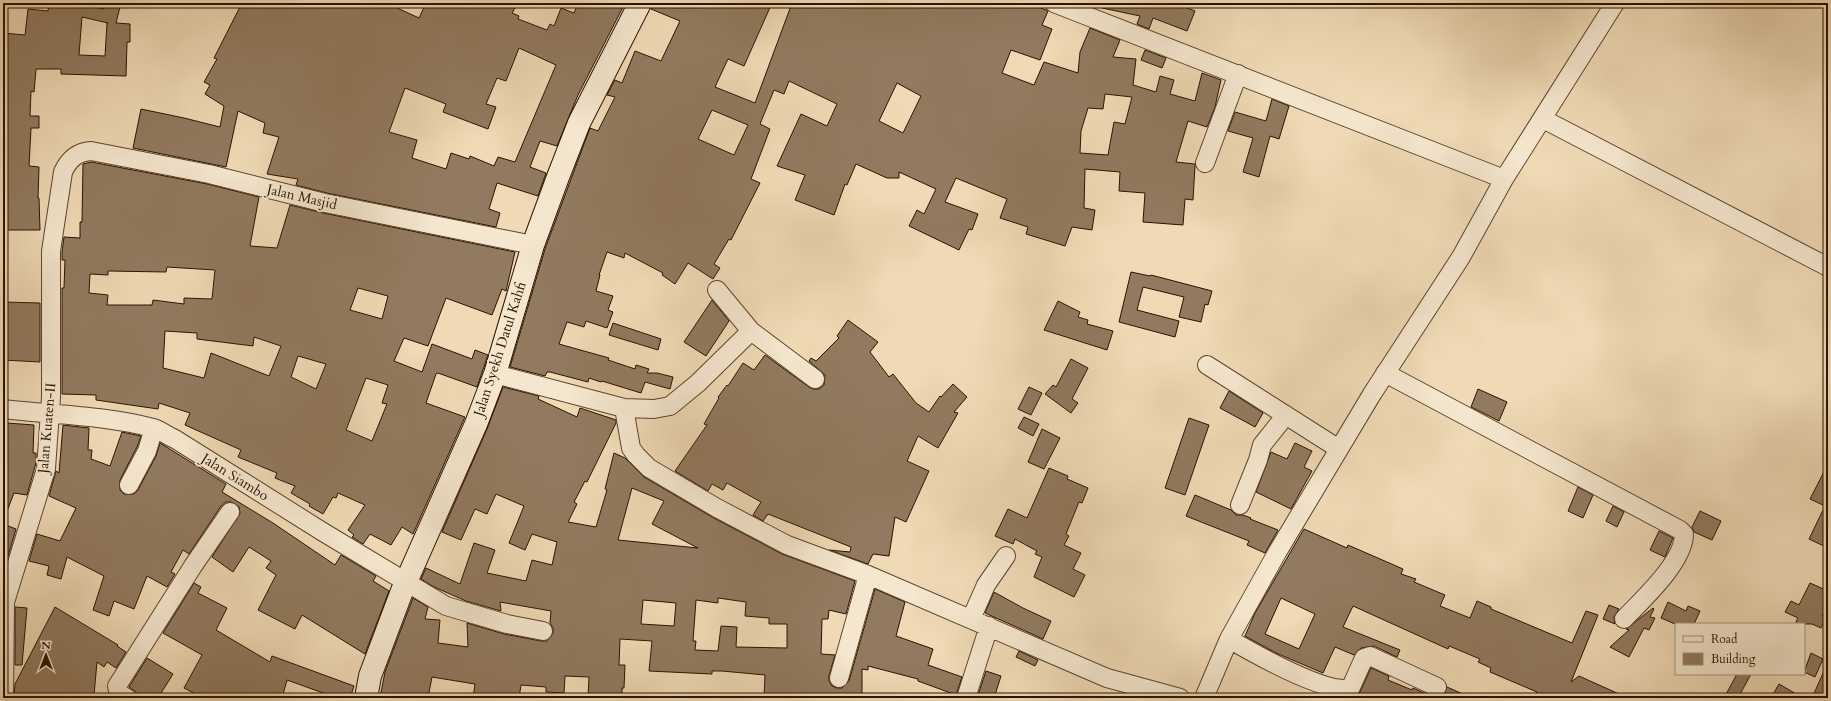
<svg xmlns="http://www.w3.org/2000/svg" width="1831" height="701" font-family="Cardo,serif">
<rect width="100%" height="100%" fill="#efdab5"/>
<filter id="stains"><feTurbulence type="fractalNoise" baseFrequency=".005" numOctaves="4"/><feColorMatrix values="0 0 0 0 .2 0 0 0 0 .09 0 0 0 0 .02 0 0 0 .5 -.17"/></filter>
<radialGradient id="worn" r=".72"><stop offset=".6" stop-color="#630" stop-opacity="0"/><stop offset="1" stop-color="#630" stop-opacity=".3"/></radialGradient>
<path fill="#917a5f" stroke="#2b1201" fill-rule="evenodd" d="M49 3H77L104 9 105 3H121L116 23 130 24V42H127L126 76 61 74V69H36L34 92 31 91 30 116H39V128H31L29 166 39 167 38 198H39L40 230H3V33L25 35 28 9 48 11ZM82 17 108 23H107L105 56 79 55Z
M242 3H397L395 7 419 18 426 3H518L512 13 519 16 518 19 547 30 550 24 554 26 561 8 574 13 578 3H625L578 95 557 146 540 141 530 167 546 173 538 196 497 183 489 209 500 213 496 227 327 193 296 185 298 179 267 174 279 137 263 133 265 123 238 111 226 167 133 148 141 109 184 118 220 127 224 106 205 94 210 85 204 82 217 59 214 58ZM519 48 556 65 515 162 498 157 494 166 470 156 469 159 451 153 446 169 412 158 417 140 389 132 405 88 446 104 443 112 488 129 496 107 486 104 497 78 506 81Z
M652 3H772L744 66 728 59 715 87 755 103 792 3H1040L1039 7 1048 11 1042 25 1052 29 1040 60 1011 50 1002 73 1034 85 1044 62 1078 73 1080 52 1090 28 1120 40 1113 57 1136 59 1133 85 1156 92 1160 76 1174 80 1170 94 1195 101 1202 73 1221 80 1215 107 1207 127 1188 121 1176 162 1195 164V166L1193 200 1185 199 1183 225 1143 222 1145 193 1119 191 1120 172 1085 169 1084 208 1095 210 1092 230 1072 227 1065 246 1026 234 1028 227 1000 218 1007 199 956 178 945 202 978 214 972 230 969 229 959 250 909 226 917 210 924 214 936 189 899 172V178H887L856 164 847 185 845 184 834 215 795 200 805 175 777 166 801 114 827 126 837 104 789 81 784 94 774 90 760 124 770 129 751 179 760 183 731 240 729 239 714 264 720 268 713 279 688 263 675 284 662 275 663 273 625 253 624 258 607 252 599 275H600L596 291 613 296 608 310 613 312 607 328 586 321 584 327 567 322 559 344 609 358 608 360 635 369 636 365 649 369 647 373H657L673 377 670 389 645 382 641 393 602 381 601 382 589 378 588 382 550 372H547L545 376 510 367 545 249 590 128 598 131 615 97 607 95 615 80 622 83 635 51 661 61 680 21 651 9ZM897 83 921 96 903 133 879 121ZM1105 94 1132 97 1125 124 1114 122 1108 155 1080 153 1081 131 1088 108 1103 109ZM712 110 748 125 734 155 698 139Z
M1103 3H1175L1195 11 1187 31 1153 18 1149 29 1137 24 1140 16 1102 8Z
M1145 50 1166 58 1162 68 1141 60Z
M1272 99 1289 106 1279 139 1270 136 1259 177 1243 172 1253 138 1228 131 1235 112 1266 121Z
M91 162 207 184 259 197 250 246 277 248 290 205 323 213 515 252 506 291 502 289 492 315 446 298 428 346 404 338 394 361 422 372 432 344 472 359 475 350 488 355 477 387 438 373 436 374 426 403 465 417 413 534 402 527 391 545 370 534 363 544 352 537 354 535 348 530 365 505 338 493 336 498 333 497 323 514 309 506 310 504 291 493 295 486 275 478 277 473 238 457 241 450 185 425 190 413 159 403 158 409 96 400V395L62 394V288H64L65 260H62V252L64 237 80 238V222H82L83 164ZM167 267 215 270 212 299 184 298V304L153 300 152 305H107L108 295 89 293 90 274 108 275V271L166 272ZM358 288 388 296 382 319 350 310ZM165 331 197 333V339L253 346 254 337 281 346 269 376 211 353 204 378 163 368ZM298 356 326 364 316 389 291 377ZM366 378 388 385 382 403 387 404 372 441 346 430Z
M1131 272 1150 276 1151 275 1212 291 1208 305 1205 304 1201 322 1179 317 1184 297 1143 287 1137 310 1179 321 1175 337 1119 322Z
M712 300 729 321 706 356 684 342Z
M1058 301 1080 312 1078 317 1088 320 1087 324 1113 331 1107 350 1044 330Z
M3 302 40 303V362L3 360Z
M848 320 878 342 870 352 889 377 893 374 916 403 929 412 940 396 941 397 953 384 967 397 954 412 958 413 938 448 918 436 907 461 929 471 906 522 895 517 889 556 873 554 868 564 829 550 850 552 851 547 768 514 763 521 753 515 761 502 727 483 723 490 712 484 708 491 675 471 707 425 704 424 719 398 718 397 727 385 728 386 743 363 754 370 765 355 809 387 813 389H819L824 385 825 375 809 361 811 358 816 361 839 338 837 336Z
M613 323 661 339 658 350 609 335Z
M1071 359 1088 368 1072 399 1078 403 1071 413 1045 394 1053 385 1056 387Z
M503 387 539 396 538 399 577 417 580 408 616 420V423L587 482 585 481 574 502 577 504 568 522 596 527 607 490 605 489 614 453 625 458 644 477 712 517 782 554 855 581 846 614 829 610 828 619H822L821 654 835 655 829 676V681L832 686 837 688H842L849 681 875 589 905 602 896 636 933 649 928 665 962 677 956 695 918 681V679L868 666V670L862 669V695H837V698H764L765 675 722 671H712V674L649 671 652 641 620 639 619 665H625L624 688H622V698H588L589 677 565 676 564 693 546 692V687L521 685 519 698H473L475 684 432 677 428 698H380L385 672 413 598 428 607 425 619 440 620 438 643 468 647 467 623 504 634 541 641H547L553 633V628L550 623 551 611 500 602 501 611 466 601 434 587 421 579 426 568 460 584 474 543 495 550 487 573 526 581 532 560 552 565 557 542 532 534 525 550 509 543 524 506 496 494 487 514 475 509 461 540 442 532 487 429ZM632 488 664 501 652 524 698 548 618 540ZM718 598 746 602 745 616 769 618V624H787V648L736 647 737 627 721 626 718 651 695 650 696 641H693L696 600 718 603ZM643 600 676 603 674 626 641 624Z
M1029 387 1042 393 1031 415 1018 409Z
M1478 389 1507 402 1499 421 1471 407Z
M1229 391 1263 413 1255 427 1220 408Z
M1024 417 1039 424 1033 436 1018 428Z
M1189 418 1209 425 1185 495 1165 488Z
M7 423 34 425 33 453H36V463L27 495 14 493 4 519 3 475Z
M63 425 89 428 88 450H92L91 459 110 466 122 432 141 436 137 447 120 480V490L124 494H134L138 490 156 456 160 443 226 484 222 492 273 523 335 565 341 555 376 576 373 581 389 591 365 654 302 615 295 629 258 610 276 575 266 568 271 561 249 547 233 572 212 557 240 513 239 507 231 502H226L221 506 189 554 183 550 171 572 175 574 167 587 147 576 134 609 114 601 109 616 93 610 104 576 67 557 61 579 47 575 49 566 29 561 37 534 60 541 76 508 49 496 56 471 59 473Z
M1042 429 1060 438 1044 469 1028 462Z
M1295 443 1312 451 1304 467 1312 471 1291 509 1256 492 1271 452 1287 459Z
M1828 464V548L1809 539 1825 506 1810 499Z
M1049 468 1068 476 1067 479 1088 488 1082 503 1079 502 1066 534 1069 536 1064 545 1081 553 1073 569 1085 575 1074 597 1034 577 1042 557 1035 554 1037 551 1015 539 1013 544 995 536 1008 509 1027 518Z
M1578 487 1593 495 1583 518 1568 511Z
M1195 495 1231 510 1236 515H1243L1251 518 1250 519 1278 530 1265 553 1247 545 1249 541 1186 516Z
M1613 506 1624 512 1617 527 1606 521Z
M1700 511 1721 521 1712 540 1694 532 1692 527Z
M3 524 16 529 3 573Z
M1304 529 1347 548 1348 545 1403 569 1401 574 1416 579 1414 582 1445 595 1440 606 1470 618 1477 601 1491 607V609L1572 643 1586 611 1598 615 1571 682 1579 676 1628 698H1534L1537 692 1490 672 1491 668 1478 662 1480 659 1449 646 1448 649 1353 606 1343 627 1400 650 1397 657 1374 646 1361 648 1354 655 1335 647 1323 673 1276 653 1245 636 1255 613ZM1281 598 1315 614 1299 649 1265 634Z
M1659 531 1673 538 1665 557 1650 550Z
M194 583 201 587 198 593 227 608 216 630 270 662 272 656 354 686 350 698H337L287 680 282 698H203L184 688 202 655 163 633Z
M1810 583 1828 591V605L1822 616 1826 618 1821 628 1812 624H1795L1798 618 1785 612 1791 601 1799 605Z
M994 592 1023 608 1051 621 1043 639 985 613Z
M1668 602 1686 611 1688 606 1700 611 1694 624H1675L1661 618Z
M1609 605 1619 609 1614 617 1615 624 1603 619Z
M15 607 27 608 22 665H15Z
M55 607 118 645 117 646 126 652 116 668 107 662 104 667 97 662 94 695 90 694V698H14L15 684Z
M1653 608 1654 609 1650 617 1655 618 1649 630 1644 628 1629 657 1610 647 1629 630 1626 629Z
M1019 651 1038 660 1035 666 1016 657Z
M1811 653 1823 659 1815 677 1804 672Z
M147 658 173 674 158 698H139L136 692 129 687Z
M1828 662V698H1812Z
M1371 668 1389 676 1388 680 1412 690 1413 688 1433 697 1443 696 1447 687 1472 698H1352L1360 692Z
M986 671 1001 676 994 698H977Z
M1737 674H1751L1738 698H1724Z
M1779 684 1803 698H1771Z"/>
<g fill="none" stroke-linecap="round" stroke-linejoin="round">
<g stroke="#5c442e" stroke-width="20">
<path id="street" d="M1054 3 1504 179
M1543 119 1828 267
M1205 163 1238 74
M751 331 815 379
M1207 365 1339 449
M1385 373 1680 530 1684 534C1684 562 1642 600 1624 619
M495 374 624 408 631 448 636 455 649 468 717 508 787 545 868 575 1107 678 1180 698
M624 408 654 409 670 406 698 383 751 331 717 290
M3 409C53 415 104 415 153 428 160 430 168 436 175 439L323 532 446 606 507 624 543 631
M129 485 147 451 154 428
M1240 505 1258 460 1262 445 1286 415
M971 619 986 585 1006 556
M1229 639C1248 650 1333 699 1351 687L1364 658 1370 656 1437 687
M839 678 868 575
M4 698 5 602 46 469 51 397V251L63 172C69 159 77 152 91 151L209 174 325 203 533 245
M127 698C121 695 118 693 117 686L193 566 230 512
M966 698 989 626
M1204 698 1229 639 1278 551 1372 394 1461 257 1504 179 1615 3"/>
</g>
<g stroke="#2b1201" stroke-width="24">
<path id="secondary" d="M366 698 370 676 402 591 476 424 495 374 533 245 558 177 579 123 640 3"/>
</g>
<use href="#street" stroke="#f5e7cf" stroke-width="18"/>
<use href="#secondary" stroke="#f5e7cf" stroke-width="22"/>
</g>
<g text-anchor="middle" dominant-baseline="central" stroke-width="4" stroke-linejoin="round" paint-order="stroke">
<g font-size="14" fill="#2b1201" stroke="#f5e7cf">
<text transform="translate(302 197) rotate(13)">Jalan Masjid</text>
<text transform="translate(500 349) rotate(-72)">Jalan Syekh Datul Kahfi</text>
<text transform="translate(47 428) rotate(-85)">Jalan Kuaten-II</text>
<text transform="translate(235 477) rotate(32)">Jalan Siambo</text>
</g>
</g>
<rect width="1831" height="701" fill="none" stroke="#efdab5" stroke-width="16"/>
<rect x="4" y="4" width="1823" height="693" fill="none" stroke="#2b1201" stroke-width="2"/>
<rect x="8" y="8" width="1815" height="685" fill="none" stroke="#2b1201"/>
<rect x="1675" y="623" width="130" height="52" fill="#f5e7cf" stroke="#a4927d"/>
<rect x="1683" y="636" width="20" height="6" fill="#f5e7cf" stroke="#a4927d"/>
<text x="1711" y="643" font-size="12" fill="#2b1201">Road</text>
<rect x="1683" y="653" width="20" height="12" fill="#917a5f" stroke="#a4927d"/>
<text x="1711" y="663" font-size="12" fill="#2b1201">Building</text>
<g transform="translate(46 655)" stroke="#f5e7cf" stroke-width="3" paint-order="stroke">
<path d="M0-3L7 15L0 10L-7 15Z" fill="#2b1201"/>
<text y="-6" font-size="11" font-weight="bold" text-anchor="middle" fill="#2b1201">N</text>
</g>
<rect width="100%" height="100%" filter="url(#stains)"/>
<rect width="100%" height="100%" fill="url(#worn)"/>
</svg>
